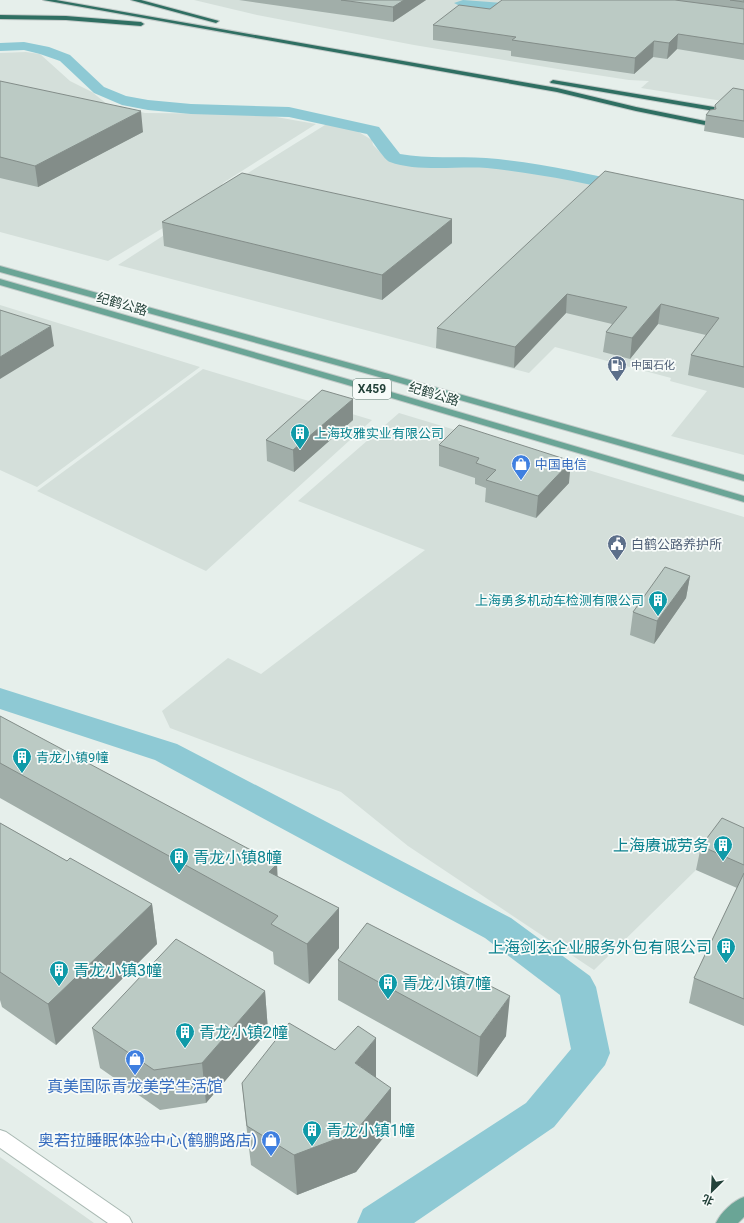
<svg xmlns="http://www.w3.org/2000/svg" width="744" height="1223" font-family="Roboto,'Noto Sans SC',sans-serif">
<rect width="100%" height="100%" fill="#e6efeb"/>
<path fill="#d4dfda" d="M194 0H555L744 25V101L729 102 641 88 649 81 629 80 558 69 414 45 257 15Z
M26 52 40 54 70 81 92 92 107 104 145 113 259 114 316 124 223 183 218 195 108 261 0 232V53Z
M333 123 352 128 372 140 373 145 387 159 416 165 478 164 526 169 744 217V455L671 436 707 391 670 381 671 378 555 347 529 373 118 265 223 197 232 183 325 125Z
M0 305 200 367 37 487 0 470Z
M203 369 372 420 206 571 37 491Z
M399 413 744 517V854L717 842 696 870 594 970 408 846 341 792 170 728 162 711 228 658 261 674 425 550 298 501Z
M0 1157 87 1218 94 1223H0Z"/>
<path fill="#8ec9d4" d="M463 0 503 3 516 12 460 6 454 3Z"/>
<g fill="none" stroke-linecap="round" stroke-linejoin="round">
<path fill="#8ec9d4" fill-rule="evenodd" d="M24 42 49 47 70 55 104 87 126 96 148 100 191 104 289 107 379 127 400 154C428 159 457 156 486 158 536 162 585 173 634 184L640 185 643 189 640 193 634 194C585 183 537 173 487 168 458 166 416 172 390 162 384 160 372 140 367 134L289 117 191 114 148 110 122 105 94 93 60 61 40 54 24 50 0 51V43Z
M0 688 177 744 511 918 590 976 596 987 610 1053 605 1065 554 1127 414 1223H357L363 1209 526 1103 571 1049 560 995 485 938 155 760 0 709Z"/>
<g stroke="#a8b8b2" stroke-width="2">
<path id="minor" d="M0 1130 6 1132 129 1217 132 1223H108L0 1148Z"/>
</g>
<g stroke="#c2cac8" stroke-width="2">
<path id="major" d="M0 266 364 367 744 475V481L358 371 0 272Z
M0 279 347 379 744 496V502L341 383 0 285Z
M744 1197V1217L738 1223H716C721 1212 733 1201 744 1197Z"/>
</g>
<g stroke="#c2cac8" stroke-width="2">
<path id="highway" d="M43 0H56L557 88 636 107 710 122 713 124 710 126 636 111 557 92Z
M131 0H141L219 21 216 23Z
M0 15 66 16 141 22 144 24 141 26 66 20 0 19Z
M553 80 720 108 723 110 720 112 551 83 550 82Z"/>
</g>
<use href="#minor" fill="#fff" fill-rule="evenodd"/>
<use href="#major" fill="#6aa596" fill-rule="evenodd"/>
<use href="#highway" fill="#2f6f62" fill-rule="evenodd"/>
</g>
<path fill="#a1aea9" d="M239 0H426L393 22Z
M502 0H744V60L677 49 667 59 653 57 634 74 511 56V51L433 40V25L490 9Z
M0 81 143 132 38 187 0 178Z
M744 90V138L704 131 706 115 714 109 715 105Z
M744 200V388L688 375 691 355 706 335 658 324 630 359 603 352 606 332 612 324 566 313 514 368 436 348 437 328Z
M452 219V243L382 300 164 246 162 222Z
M353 399V420L294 472 267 461 266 440Z
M439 445 569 483 536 518 485 502 486 488 475 484V478L439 466Z
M690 576 686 598 654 644 630 635 633 612Z
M0 716 278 877 339 908V948L309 984 274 964 273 952 0 798Z
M0 823 67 861 152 904 157 944 56 1045 2 1007 0 1000Z
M744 828V1026L689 1003 694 978 737 888 696 870 701 846Z
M338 960 506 1036 477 1077 338 1000Z
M265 991 268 1031 206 1103 160 1110 100 1068 92 1028Z
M376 1078 391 1128 356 1172 297 1195 251 1165 246 1123 242 1083Z"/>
<path fill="#838d89" d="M404 0H426L393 22V7Z
M678 34 677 49 667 59 669 43Z
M654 41 653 57 634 74 635 58Z
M141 111 143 132 38 187 35 166Z
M452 219V243L382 300V275Z
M567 294 566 313 514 368 515 347Z
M661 304 658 324 630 359 632 338Z
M51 326 54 346 0 379V357Z
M353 399V420L294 472 293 450Z
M571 461 569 483 536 518 538 496Z
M690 576 686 598 654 644 657 621Z
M277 864 279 903 269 872Z
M152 904 157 944 56 1045 48 1004Z
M339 908V948L309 984 307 944Z
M265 991 268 1031 206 1103 202 1063Z
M510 996 506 1036 477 1077 480 1037Z
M376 1038V1078L355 1063Z
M391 1088V1128L356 1172 297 1195 294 1155Z"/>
<path fill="#bbcac4" stroke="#838d89" d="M341 0H404L393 7Z
M502 0H675L744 9V44L678 34 669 43 654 41 635 58 512 40 516 37 433 25 459 5 490 9Z
M730 0H744V2Z
M0 81 141 111 35 166 0 157Z
M733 88 744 90V121L706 115 710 110 716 109 715 105Z
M605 171 744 200V367L691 355 719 318 661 304 632 338 606 332 627 307 567 294 515 347 437 328Z
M242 173 452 219 382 275 162 222Z
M0 310 51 326 0 357Z
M322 390 353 399 293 450 266 440Z
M459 425 571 461 538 496 486 480 496 470 476 463 479 458 439 445Z
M665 567 690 576 657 621 633 612Z
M0 716 277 864 269 872 339 908 307 944 271 924 278 916 0 763Z
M722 818 744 828V865L701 846Z
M0 823 67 861 70 858 152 904 48 1004 0 972Z
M744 873V999L694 978Z
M367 923 510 996 480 1037 338 960Z
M176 939 265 991 202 1063 154 1070 92 1028Z
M289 1023 335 1050 358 1026 376 1038 355 1063 391 1088 355 1132 294 1155 247 1126 242 1083Z"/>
<defs>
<g id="fuel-pin" transform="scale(1)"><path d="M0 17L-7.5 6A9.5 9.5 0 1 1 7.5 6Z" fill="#5c6f8a" stroke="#f7fbf9"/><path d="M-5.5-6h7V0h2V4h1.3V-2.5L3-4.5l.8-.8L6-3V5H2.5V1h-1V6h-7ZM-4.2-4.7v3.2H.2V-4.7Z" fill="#fff"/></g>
<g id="building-pin" transform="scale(1)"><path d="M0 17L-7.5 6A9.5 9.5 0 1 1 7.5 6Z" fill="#0f9aa8" stroke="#f7fbf9"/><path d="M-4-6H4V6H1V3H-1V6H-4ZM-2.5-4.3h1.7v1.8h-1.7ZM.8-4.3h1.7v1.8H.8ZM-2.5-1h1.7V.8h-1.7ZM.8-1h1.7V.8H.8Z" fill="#fff"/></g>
<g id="shop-pin" transform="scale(1)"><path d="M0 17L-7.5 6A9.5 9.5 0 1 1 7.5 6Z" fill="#3f7fe0" stroke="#f7fbf9"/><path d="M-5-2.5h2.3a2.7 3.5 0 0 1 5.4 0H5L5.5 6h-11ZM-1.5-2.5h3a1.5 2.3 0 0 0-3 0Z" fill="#fff"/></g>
<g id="civic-pin" transform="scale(1)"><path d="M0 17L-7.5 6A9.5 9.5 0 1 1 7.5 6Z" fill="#5c6f8a" stroke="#f7fbf9"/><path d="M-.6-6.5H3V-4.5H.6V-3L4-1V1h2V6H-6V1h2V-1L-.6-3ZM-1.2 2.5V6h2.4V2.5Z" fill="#fff"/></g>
</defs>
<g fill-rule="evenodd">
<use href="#fuel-pin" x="617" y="365"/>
<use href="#building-pin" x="300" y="433"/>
<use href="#shop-pin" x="521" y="464"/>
<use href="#civic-pin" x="617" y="544"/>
<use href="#building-pin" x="658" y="600"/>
<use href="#building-pin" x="22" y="757"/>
<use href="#building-pin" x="723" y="845"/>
<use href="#building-pin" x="179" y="857"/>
<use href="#building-pin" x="726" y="947"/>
<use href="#building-pin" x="59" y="970"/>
<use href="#building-pin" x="388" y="983"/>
<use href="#building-pin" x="185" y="1032"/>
<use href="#shop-pin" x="135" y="1059"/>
<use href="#building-pin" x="312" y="1130"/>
<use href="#shop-pin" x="271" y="1140"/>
</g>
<g text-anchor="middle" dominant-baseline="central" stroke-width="3.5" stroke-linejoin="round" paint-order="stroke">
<g font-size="11" fill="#4e5e75" stroke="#f7fbf9" text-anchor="start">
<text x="631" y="365">中国石化</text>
</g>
<rect fill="#f7fbf9" stroke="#637a73" stroke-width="1" x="353" y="379" width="38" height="20" rx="3"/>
<g font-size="12" font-weight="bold" fill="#24423a">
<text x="372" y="389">X459</text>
</g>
<g font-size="13" fill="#24423a" stroke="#f7fbf9">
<text transform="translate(122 304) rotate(16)">纪鹤公路</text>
<text transform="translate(434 394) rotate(17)">纪鹤公路</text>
</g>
<g font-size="13" fill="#0d838f" stroke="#f7fbf9" text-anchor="start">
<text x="314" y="433">上海玫雅实业有限公司</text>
<text x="644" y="600" text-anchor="end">上海勇多机动车检测有限公司</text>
<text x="36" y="757">青龙小镇9幢</text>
</g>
<g font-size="13" fill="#366cbe" stroke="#f7fbf9" text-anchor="start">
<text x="535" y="464">中国电信</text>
</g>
<g font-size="13" fill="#4e5e75" stroke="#f7fbf9" text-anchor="start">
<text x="631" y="544">白鹤公路养护所</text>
</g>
<g font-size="16" fill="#0d838f" stroke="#f7fbf9" text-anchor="start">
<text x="709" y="845" text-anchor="end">上海赓诚劳务</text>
<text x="193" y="857">青龙小镇8幢</text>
<text x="712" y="947" text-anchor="end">上海剑玄企业服务外包有限公司</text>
<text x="73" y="970">青龙小镇3幢</text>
<text x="402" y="983">青龙小镇7幢</text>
<text x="199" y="1032">青龙小镇2幢</text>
<text x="326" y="1130">青龙小镇1幢</text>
</g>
<g font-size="16" fill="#366cbe" stroke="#f7fbf9">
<text x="135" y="1086">真美国际青龙美学生活馆</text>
<text x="257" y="1140" text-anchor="end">奥若拉睡眠体验中心(鹤鹏路店)</text>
</g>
</g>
<g transform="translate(712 1191) rotate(204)" stroke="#f7fbf9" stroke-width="3" paint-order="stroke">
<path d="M0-3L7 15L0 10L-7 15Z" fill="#24423a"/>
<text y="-6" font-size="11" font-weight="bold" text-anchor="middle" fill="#24423a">北</text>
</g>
</svg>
